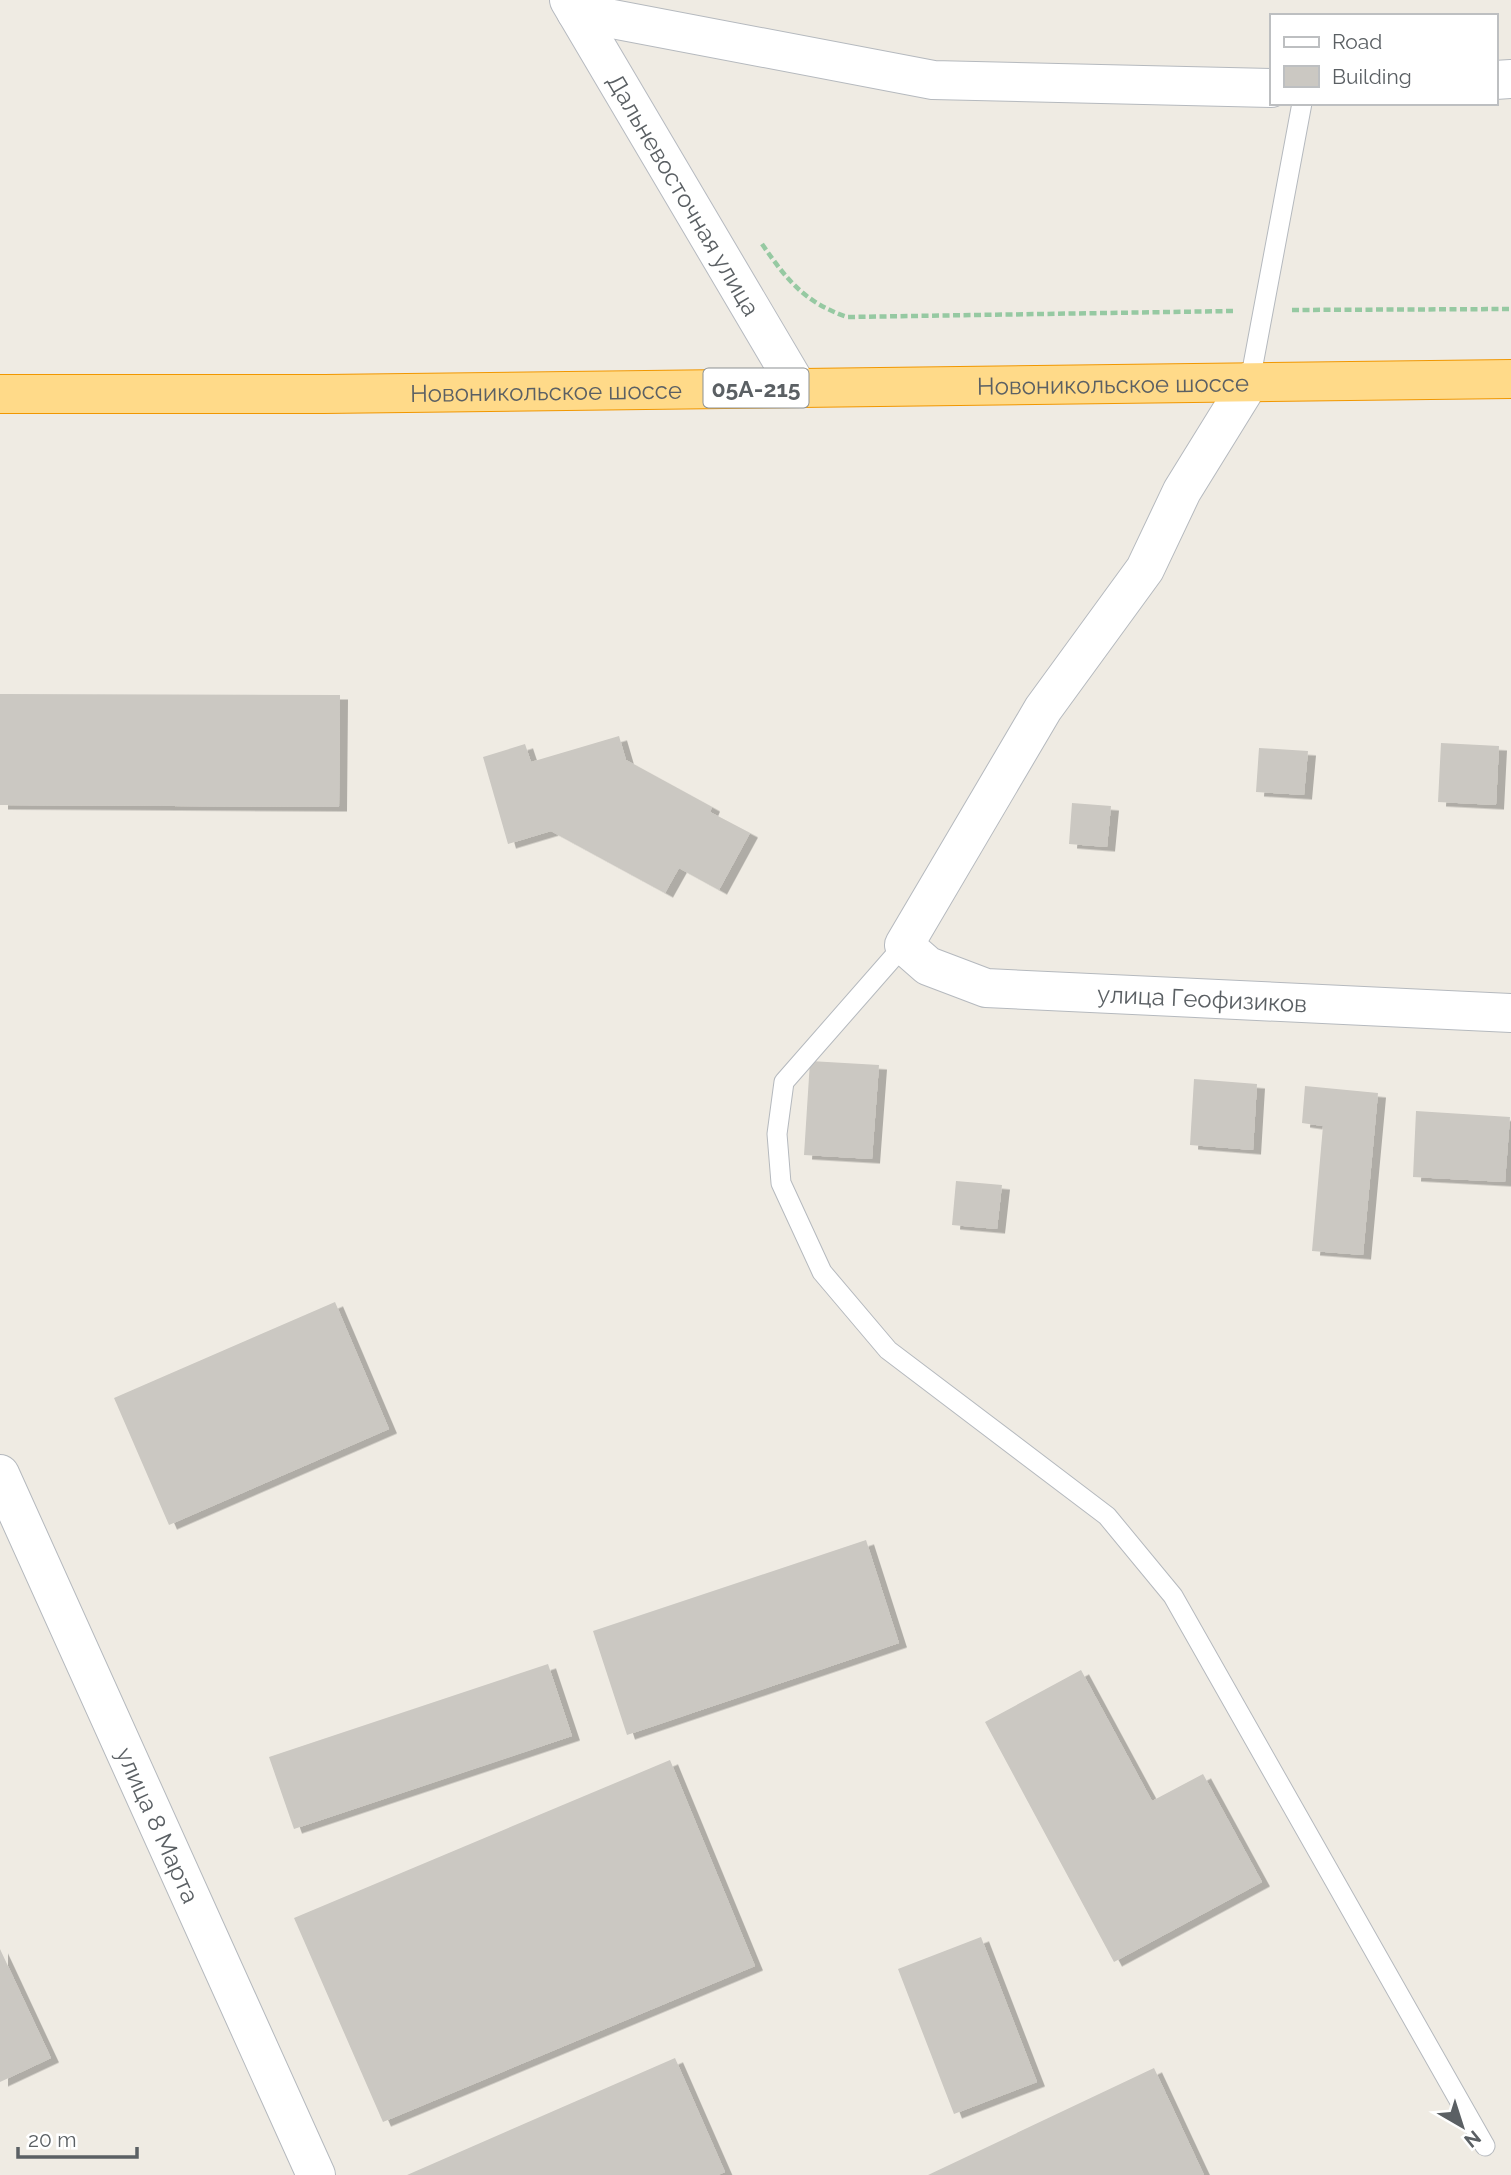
<svg xmlns="http://www.w3.org/2000/svg" width="1511" height="2175" font-family="Raleway,sans-serif">
<defs>
<filter id="shadow"><feDropShadow dx="8" dy="4.5" stdDeviation="0" flood-color="#0004"/></filter>
</defs>
<rect width="100%" height="100%" fill="#efebe3"/>
<path fill="#cbc8c2" filter="url(#shadow)" d="M0 694 340 695 339 807 0 805Z
M619 736 626 760 712 807 710 812 750 833 719 890 679 868 665 893 551 831 508 844 483 757 525 744 531 762Z
M1441 743 1499 746 1496 805 1438 802Z
M1259 748 1308 751 1304 795 1256 792Z
M1072 803 1111 806 1107 847 1069 844Z
M810 1061 879 1065 872 1159 804 1155Z
M1194 1079 1257 1084 1253 1150 1190 1145Z
M1305 1086 1378 1093 1363 1255 1312 1251 1323 1126 1302 1123Z
M1416 1111 1510 1117 1505 1182 1413 1177Z
M956 1181 1002 1185 997 1229 952 1225Z
M335 1302 389 1429 169 1525 114 1398Z
M866 1540 899 1643 627 1735 593 1631Z
M548 1664 572 1736 294 1829 269 1757Z
M1081 1670 1152 1801 1203 1774 1262 1882 1114 1962 985 1722Z
M670 1760 755 1966 383 2122 294 1918Z
M981 1937 1037 2082 954 2114 898 1969Z
M0 1949 51 2058 0 2082Z
M675 2058 725 2172 718 2175H407Z
M1154 2068 1204 2175H928Z"/>
<g fill="none" stroke-linecap="round" stroke-linejoin="round">
<g stroke="#b5b9be" stroke-width="21">
<path id="lane" d="M1250 381 1302 103
M904 945 784 1082 777 1134 781 1183 822 1272 888 1350 1107 1516 1173 1596 1485 2146"/>
</g>
<g stroke="#b5b9be" stroke-width="40">
<g id="street">
<path d="M576 12 933 80 1271 88"/>
<path d="M1495 80 1511 79"/>
<path id="s1" d="M1250 381 1182 491 1145 569 1043 709 904 945 928 966 986 988 1511 1013"/>
<path id="s2" d="M0 1474 316 2175"/>
</g>
</g>
<g stroke="#b6bac0" stroke-width="40">
<g id="secondary">
<path id="s3" d="M569 0 798 388"/>
</g>
</g>
<g stroke="#f19700" stroke-width="40">
<g id="highway">
<path id="s4" d="M0 394H324L1511 379"/>
</g>
</g>
<path stroke="#96c9a2" stroke-width="4.5" stroke-dasharray="7 3.5" stroke-linecap="butt" d="M762 244C787 280 804 302 847 317L1234 311
M1292 310 1511 309"/>
<use href="#lane" stroke="#fff" stroke-width="19"/>
<use href="#street" stroke="#fff" stroke-width="38"/>
<use href="#secondary" stroke="#fff" stroke-width="38"/>
<use href="#highway" stroke="#ffda89" stroke-width="38"/>
</g>
<g text-anchor="middle" dominant-baseline="central" stroke-width="5" stroke-linejoin="round" paint-order="stroke">
<rect fill="#fff" stroke="#8c9092" stroke-width="2" x="703.5" y="368.5" width="105" height="39" rx="5"/>
<g font-size="23" font-weight="bold" fill="#5b6064">
<text x="756" y="388">05А-215</text>
</g>
<g font-size="24" fill="#5b6064" stroke="#fff">
<text stroke="none"><textPath href="#s3" startOffset="226">Дальневосточная улица</textPath></text>
<text stroke="none"><textPath href="#s4" startOffset="1113">Новоникольское шоссе</textPath></text>
<text stroke="none"><textPath href="#s4" startOffset="546">Новоникольское шоссе</textPath></text>
<text stroke="none"><textPath href="#s1" startOffset="973">улица Геофизиков</textPath></text>
<text stroke="none"><textPath href="#s2" startOffset="385">улица 8 Марта</textPath></text>
</g>
</g>
<rect x="1270" y="14" width="228" height="91" fill="#ffffff" stroke="#bdbfc1" stroke-width="2"/>
<rect x="1284" y="37" width="35" height="10" fill="#ffffff" stroke="#bdbfc1" stroke-width="2"/>
<text x="1332" y="49" font-size="21" fill="#5b6064">Road</text>
<rect x="1284" y="66" width="35" height="21" fill="#cbc8c2" stroke="#bdbfc1" stroke-width="2"/>
<text x="1332" y="84" font-size="21" fill="#5b6064">Building</text>
<g transform="translate(1462 2126) rotate(141)" stroke="#ffffff" stroke-width="5" paint-order="stroke">
<path d="M0-5L12 26L0 18L-12 26Z" fill="#5b6064"/>
<text y="-10" font-size="19" font-weight="bold" text-anchor="middle" fill="#5b6064">N</text>
</g>
<path d="M18 2147v10h119v-10" fill="none" stroke="#5b6064" stroke-width="3.5"/>
<text x="28" y="2147" font-size="21" fill="#5b6064" stroke="#ffffff" stroke-width="5" paint-order="stroke">20 m</text>
</svg>
